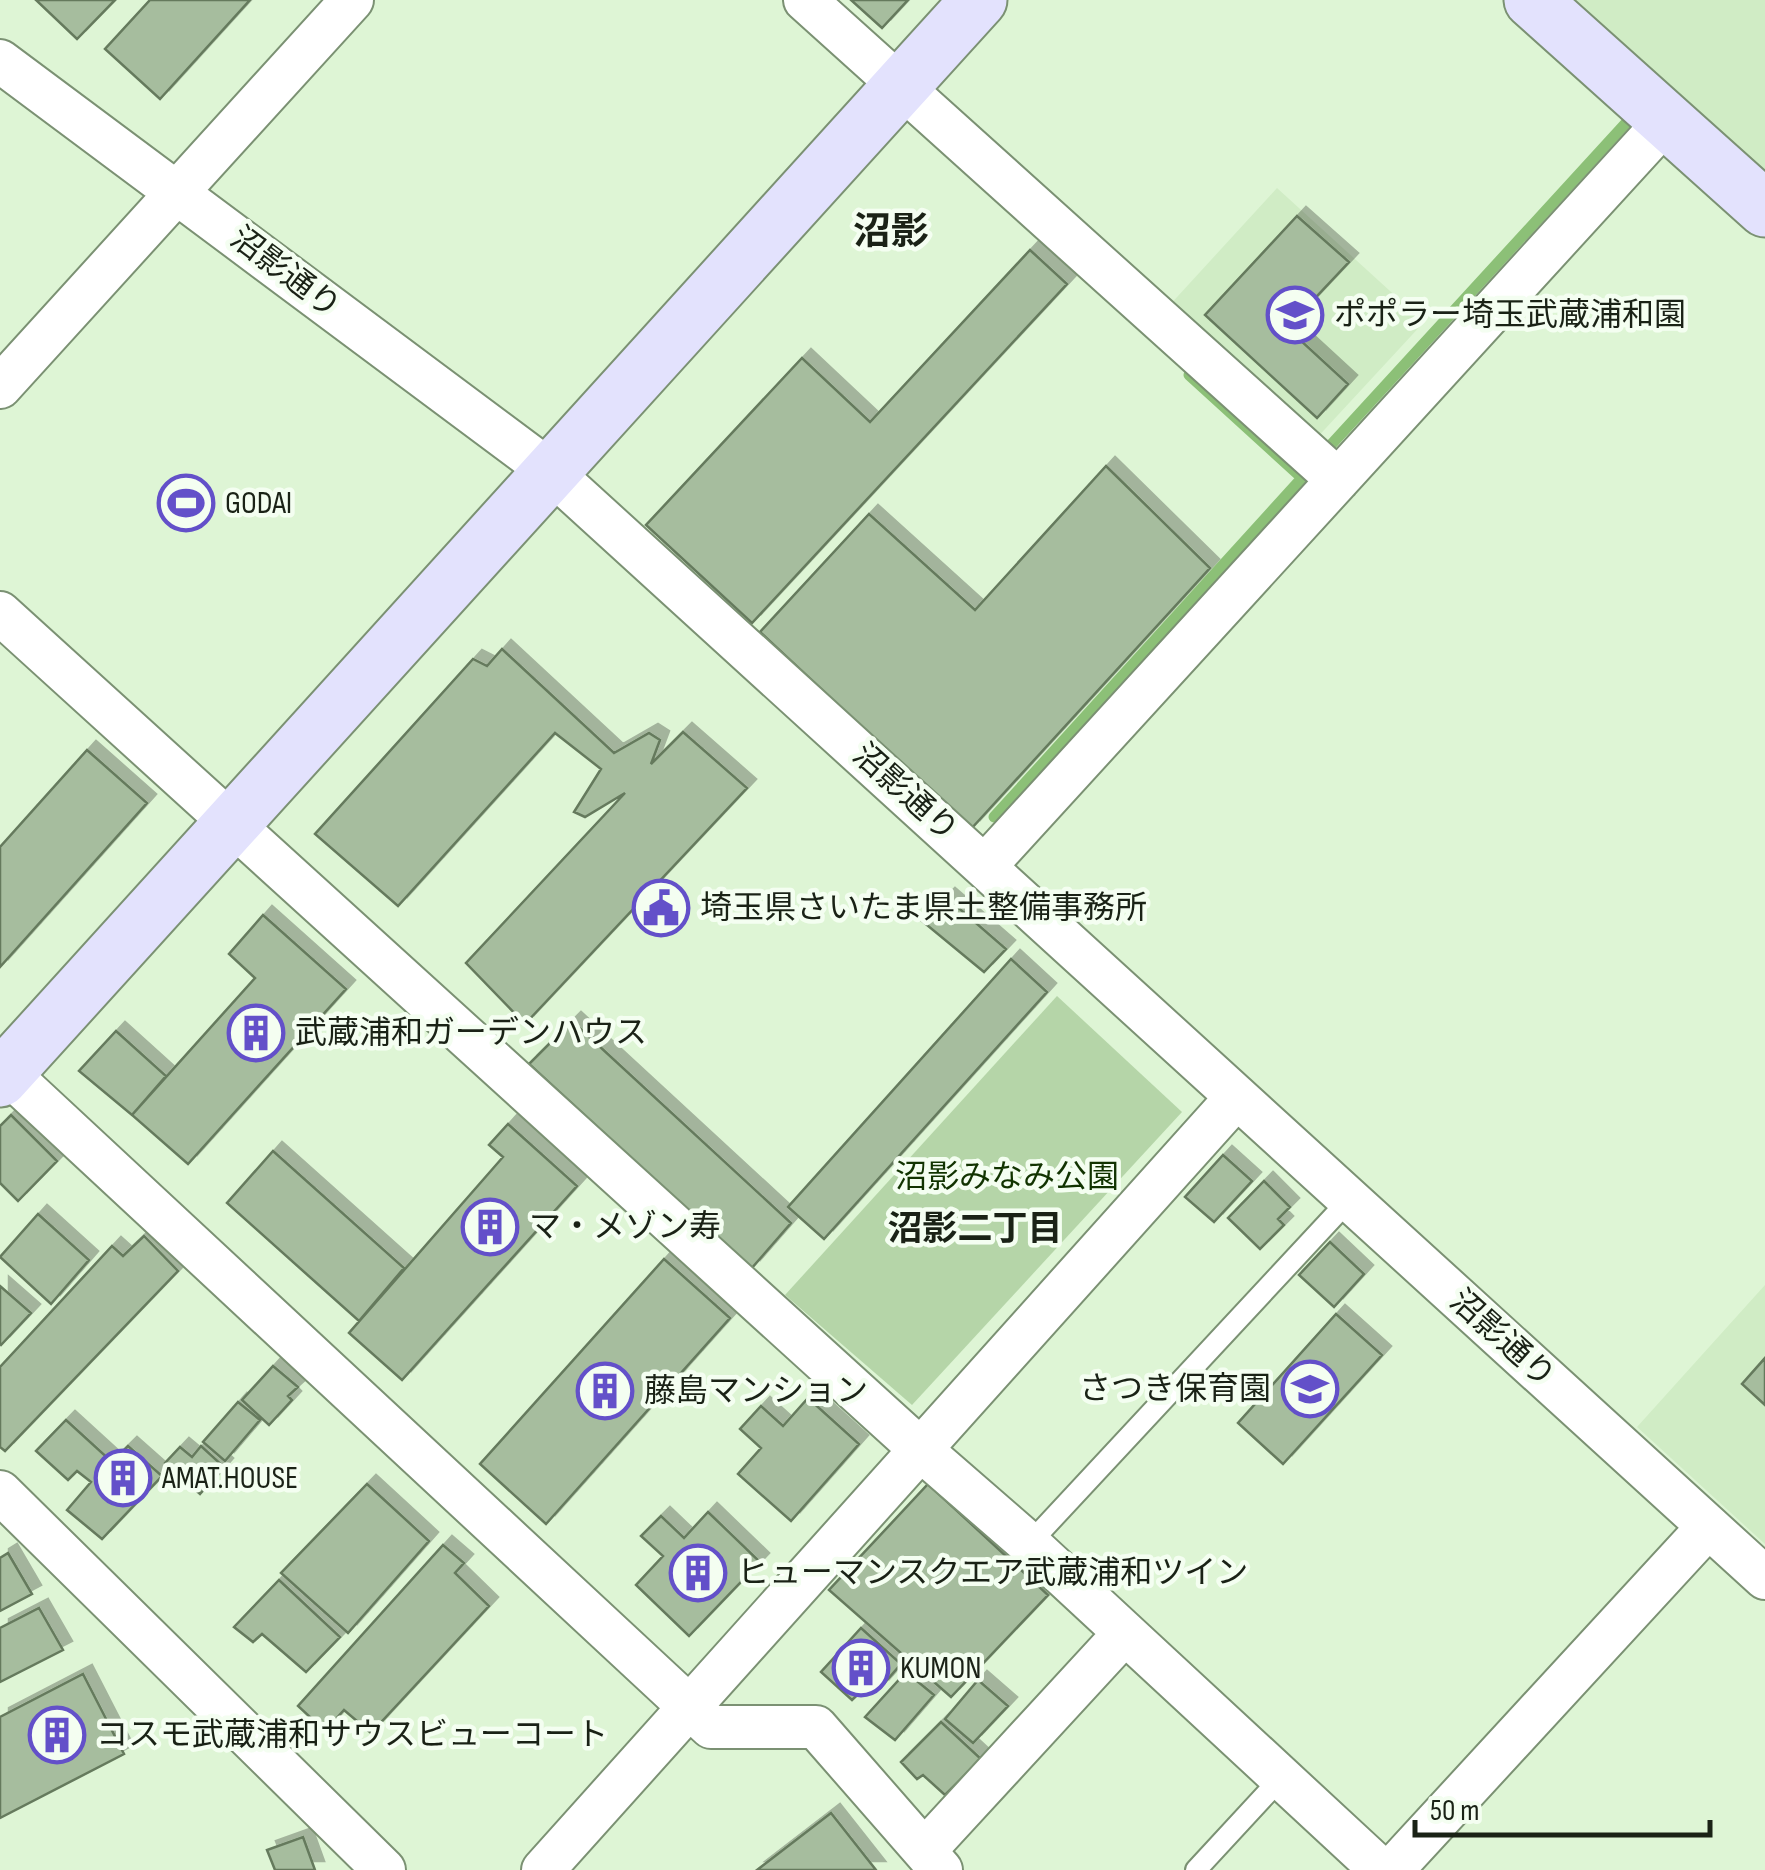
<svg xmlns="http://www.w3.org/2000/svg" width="1765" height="1870" font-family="'Sofia Sans Condensed','Noto Sans JP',sans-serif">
<defs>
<filter id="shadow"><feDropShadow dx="9" dy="-9" stdDeviation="0" flood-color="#0004"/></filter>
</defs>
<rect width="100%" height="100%" fill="#def5d5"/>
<path fill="#d0ecc5" d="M1532 0H1765V209Z
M1277 188 1424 322 1313 442 1167 308Z
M1765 1285V1544L1637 1427Z"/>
<path fill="#b5d5a8" d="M1057 996 1182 1112 912 1405 785 1295Z"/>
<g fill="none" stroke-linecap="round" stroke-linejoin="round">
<path stroke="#8cc077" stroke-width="11" d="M1329 447 1626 123
M994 817 1302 478 1189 375"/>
</g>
<path fill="#a6bd9e" stroke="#657a5d" stroke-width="2.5" filter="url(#shadow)" d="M36 0H115L77 39Z
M150 0H250L160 99 105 49Z
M851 0H908L882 28Z
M1297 216 1349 262 1287 328 1348 384 1317 418 1205 315Z
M1030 250 1067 284 752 623 646 525 802 358 870 422Z
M1106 466 1210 568 971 829 760 632 869 514 975 610Z
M502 649 614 753 649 733 660 740 651 764 683 732 747 788 525 1024 466 963 625 793 585 817 574 812 601 769 555 733 398 906 315 834 473 659 487 666Z
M87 750 147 803 0 967V847Z
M946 897 1006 949 984 972 922 921Z
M263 915 346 989 188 1164 132 1115 255 978 229 954Z
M1011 959 1047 992 824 1239 788 1207Z
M572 1021 791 1223 751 1269 529 1064Z
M116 1031 166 1076 132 1115 79 1071Z
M11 1115 57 1161 18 1201 0 1183V1126Z
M508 1124 577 1186 402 1380 349 1333 503 1157 489 1145Z
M273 1151 404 1268 359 1321 227 1203Z
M1223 1155 1252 1181 1214 1222 1185 1197Z
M1264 1181 1290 1207 1278 1219 1284 1225 1260 1249 1228 1218Z
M38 1214 89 1260 51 1304 0 1257Z
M144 1236 178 1271 5 1451 0 1447V1367L112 1246 123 1256Z
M1330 1242 1364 1274 1334 1307 1299 1275Z
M664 1259 730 1318 546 1524 480 1464Z
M0 1286 31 1313 1 1345 0 1344Z
M1336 1314 1382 1355 1283 1464 1238 1423Z
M1765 1358V1405L1742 1384Z
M273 1366 298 1387 288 1396 292 1400 269 1425 242 1400Z
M808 1398 859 1444 791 1521 738 1474 761 1448 740 1429 761 1406 783 1426Z
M238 1402 260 1420 225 1461 203 1442Z
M66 1420 112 1462 128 1446 162 1476 102 1539 67 1510 91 1482 77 1471 68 1480 36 1451Z
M201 1446 224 1467 200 1494 165 1463 180 1447 192 1457Z
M367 1484 429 1541 348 1633 281 1573Z
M928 1484 1048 1595 951 1697 829 1590Z
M708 1512 760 1562 689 1636 636 1585 663 1556 641 1536 661 1516 684 1538Z
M443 1545 464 1563 455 1573 489 1606 371 1733 344 1710 325 1731 298 1706Z
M8 1553 32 1594 0 1611V1558Z
M279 1580 340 1637 306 1672 262 1634 253 1642 234 1627Z
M39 1608 63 1650 0 1682V1628Z
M861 1628 901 1664 880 1688 873 1680 852 1700 821 1672Z
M906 1672 934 1695 895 1740 865 1717Z
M83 1674 124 1754 0 1818V1717Z
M978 1680 1008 1706 973 1743 945 1719Z
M941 1722 981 1759 945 1795 923 1775 917 1779 901 1762Z
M831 1813 876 1870H757Z
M303 1837 315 1870H275L267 1850Z"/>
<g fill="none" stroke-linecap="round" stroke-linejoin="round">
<g stroke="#7b9173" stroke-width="24">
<path id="lane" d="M1029 1544 1349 1200
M1196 1870 1281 1778"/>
</g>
<g stroke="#7b9173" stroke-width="46">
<path id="street" d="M805 0 1338 480
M0 61 551 472 1765 1578
M0 387 352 0
M0 613 921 1450 1029 1544 1381 1870
M985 866 1667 120
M0 1066 711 1727H816L941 1870
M0 1492 384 1870
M925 1850 1124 1634
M543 1870 1236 1098
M1392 1870 1708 1527"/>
</g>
<g stroke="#7b9173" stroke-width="59">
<path id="secondary" d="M1532 0 1765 209
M0 1079 979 0"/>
</g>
<use href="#lane" stroke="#fff" stroke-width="20"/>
<use href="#street" stroke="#fff" stroke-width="42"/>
<use href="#secondary" stroke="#e3e2fd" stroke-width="55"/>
</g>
<defs>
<g id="school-ring" transform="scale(2.875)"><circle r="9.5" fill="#f4fef1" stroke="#6350c9" stroke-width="1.5"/><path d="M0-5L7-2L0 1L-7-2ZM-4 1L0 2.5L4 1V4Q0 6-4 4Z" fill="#6350c9"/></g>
<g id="stadium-ring" transform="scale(2.875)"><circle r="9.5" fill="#f4fef1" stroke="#6350c9" stroke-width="1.5"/><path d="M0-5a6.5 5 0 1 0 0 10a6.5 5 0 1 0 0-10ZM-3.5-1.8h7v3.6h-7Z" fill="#6350c9"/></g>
<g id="civic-ring" transform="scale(2.875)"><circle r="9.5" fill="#f4fef1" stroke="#6350c9" stroke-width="1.5"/><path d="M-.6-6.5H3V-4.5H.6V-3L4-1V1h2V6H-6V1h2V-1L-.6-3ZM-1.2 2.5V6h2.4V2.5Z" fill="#6350c9"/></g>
<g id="building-ring" transform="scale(2.875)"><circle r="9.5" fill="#f4fef1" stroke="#6350c9" stroke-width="1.5"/><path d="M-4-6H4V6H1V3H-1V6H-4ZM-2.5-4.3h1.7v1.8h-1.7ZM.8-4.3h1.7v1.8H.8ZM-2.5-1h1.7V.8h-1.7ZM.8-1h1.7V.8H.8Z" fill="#6350c9"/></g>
</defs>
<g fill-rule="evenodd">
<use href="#school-ring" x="1295" y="315"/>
<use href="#stadium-ring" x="186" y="503"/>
<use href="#civic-ring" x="661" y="908"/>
<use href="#building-ring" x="256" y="1033"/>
<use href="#building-ring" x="490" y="1227"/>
<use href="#school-ring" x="1310" y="1389"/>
<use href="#building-ring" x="605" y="1391"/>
<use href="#building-ring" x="123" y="1478"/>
<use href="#building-ring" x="698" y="1573"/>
<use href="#building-ring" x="861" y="1668"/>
<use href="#building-ring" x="57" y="1735"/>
</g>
<g text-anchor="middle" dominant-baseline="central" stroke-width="9" stroke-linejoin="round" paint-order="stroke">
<g font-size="32" fill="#1a2216" stroke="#f4fef1">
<text transform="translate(285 273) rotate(37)">沼影通り</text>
<text transform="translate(905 793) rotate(42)">沼影通り</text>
<text transform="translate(1502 1339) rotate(42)">沼影通り</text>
</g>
<g font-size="32" fill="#1a2216" stroke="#f4fef1" text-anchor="start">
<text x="1334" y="315">ポポラー埼玉武蔵浦和園</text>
<text x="225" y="503">GODAI</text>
<text x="700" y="908">埼玉県さいたま県土整備事務所</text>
<text x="295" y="1033">武蔵浦和ガーデンハウス</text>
<text x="529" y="1227">マ・メゾン寿</text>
<text x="1271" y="1389" text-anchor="end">さつき保育園</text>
<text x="644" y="1391">藤島マンション</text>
<text x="162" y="1478">AMAT.HOUSE</text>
<text x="737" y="1573">ヒューマンスクエア武蔵浦和ツイン</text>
<text x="900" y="1668">KUMON</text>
<text x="96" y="1735">コスモ武蔵浦和サウスビューコート</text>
</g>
<g font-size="32" fill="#130" stroke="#f4fef1">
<text x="1007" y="1177">沼影みなみ公園</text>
</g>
<g font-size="35" font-weight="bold" fill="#1a2216" stroke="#f4fef1">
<text x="975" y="1229">沼影二丁目</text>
</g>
<g font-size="38" font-weight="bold" fill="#1a2216" stroke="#f4fef1">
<text x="891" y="232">沼影</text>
</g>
</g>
<path d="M1415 1820v15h295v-15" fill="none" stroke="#1a2216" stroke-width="5"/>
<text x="1430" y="1820" font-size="30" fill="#1a2216" stroke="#f4fef1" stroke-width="8" paint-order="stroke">50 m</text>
</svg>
